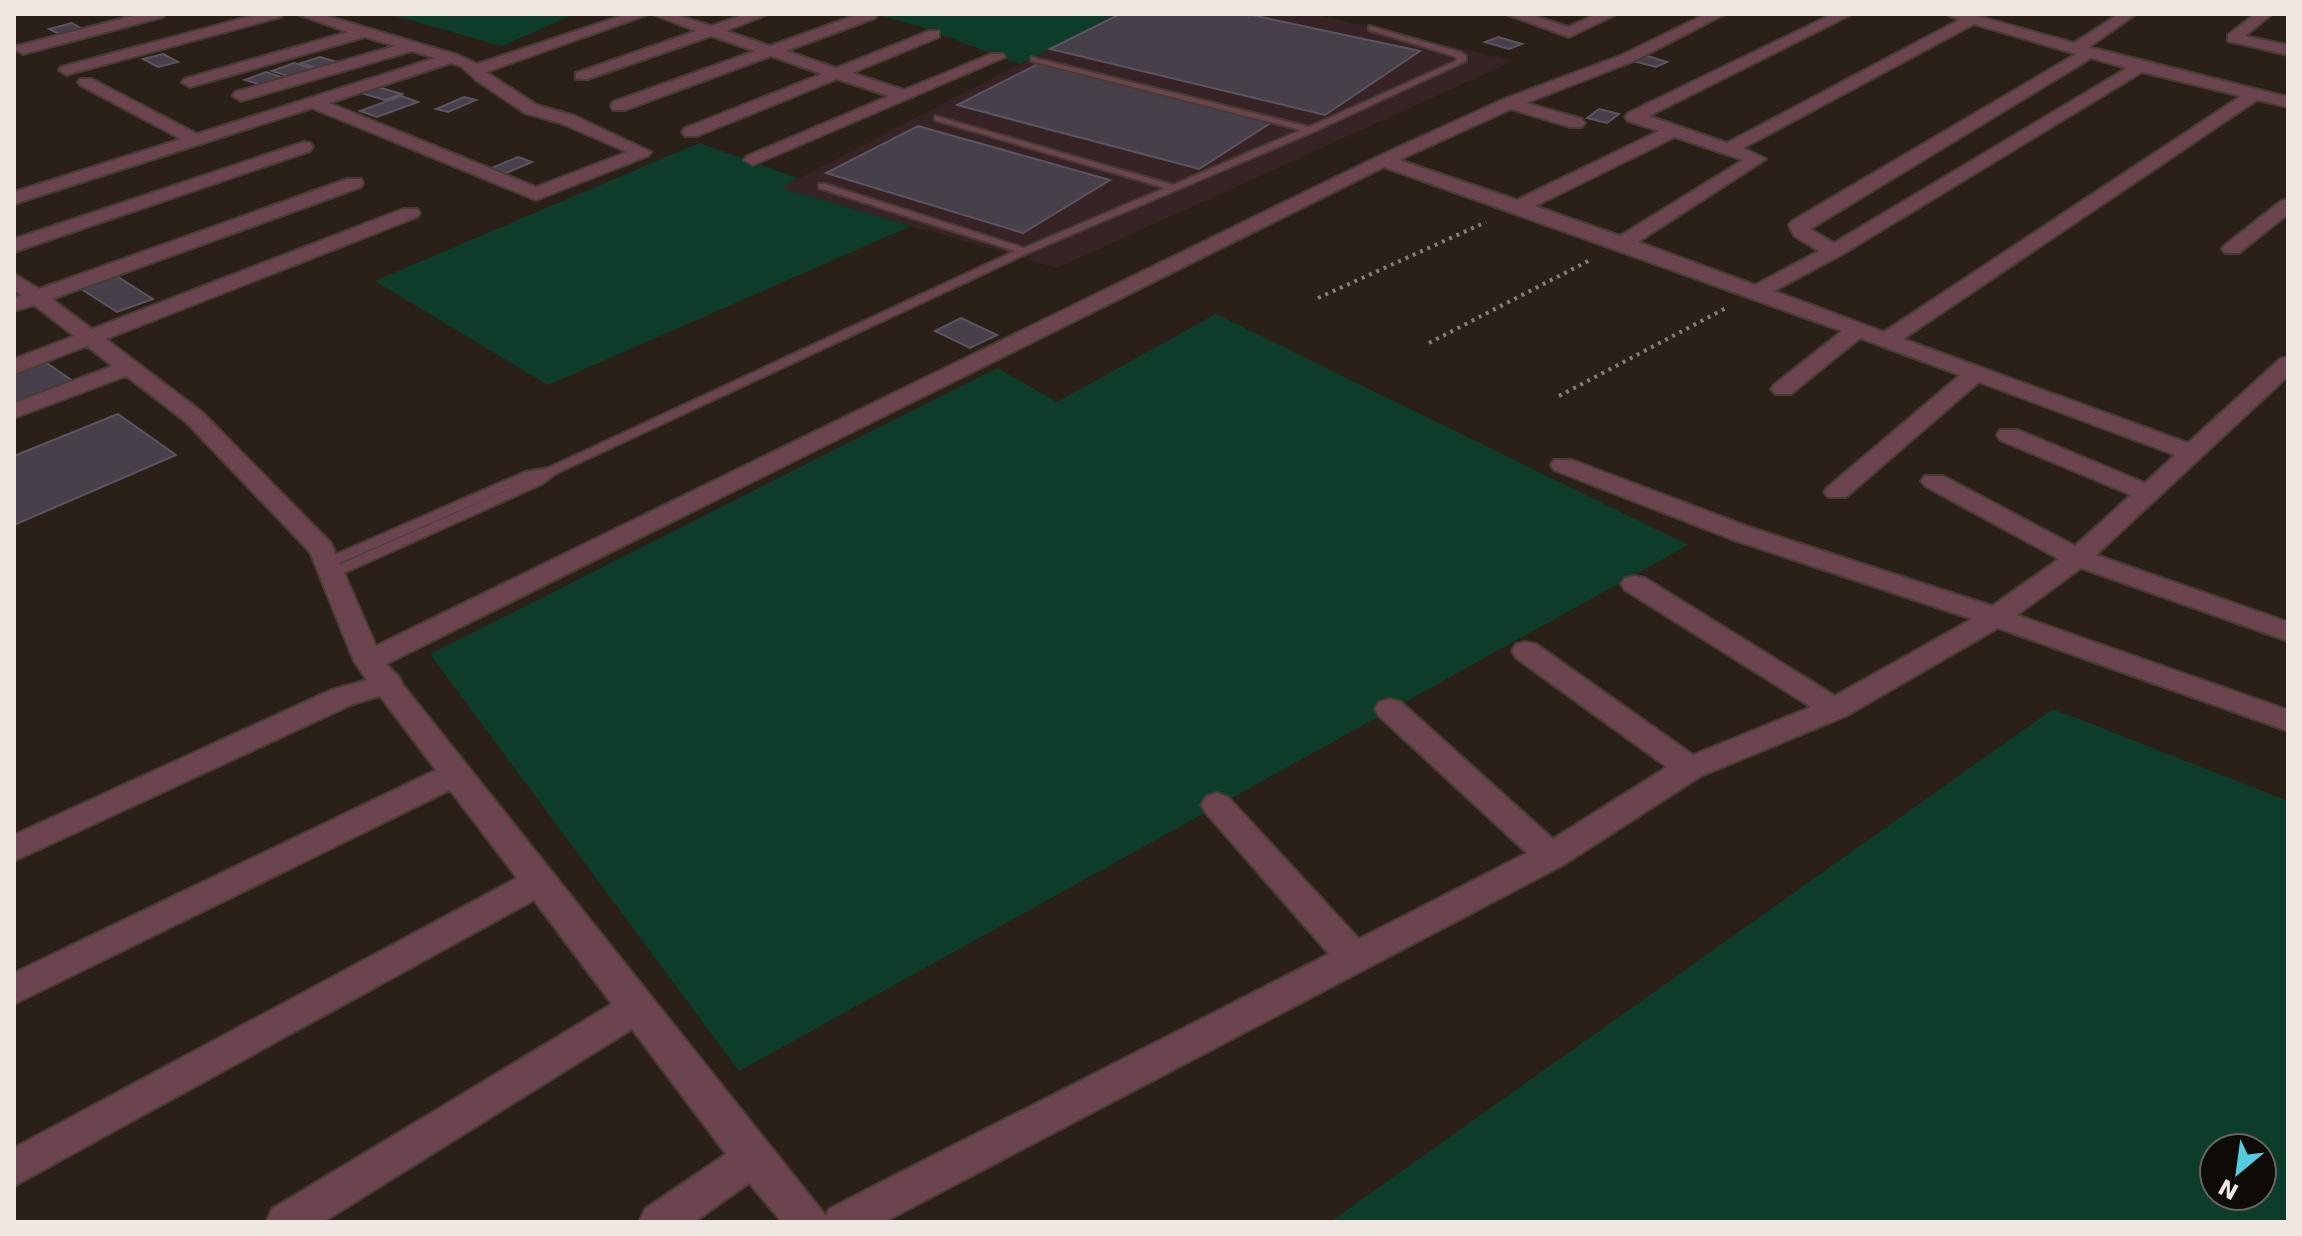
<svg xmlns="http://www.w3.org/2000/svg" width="2302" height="1236" font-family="'DejaVu Sans',sans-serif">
<rect width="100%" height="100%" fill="#2a2017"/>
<path fill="#372326" d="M1117 14H1314L1513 61 1057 268 780 188Z"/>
<path fill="#0d3d2a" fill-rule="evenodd" d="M388 14H575L502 46Z
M872 14H1117L1020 64 916 25Z
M699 143 798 178 781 188 911 226 548 385 375 281Z
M1216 314 1688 545 739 1071 430 654 997 368 1057 402Z
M2053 709 2288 801V1222H1330ZM2262 1148V1196H2214V1148Z"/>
<path fill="#47404b" stroke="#5c5460" stroke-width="2" d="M1120 14H1247L1420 51 1325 115 1050 49Z
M72 23 86 31 63 36 49 29Z
M1498 37 1522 44 1509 49 1485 42Z
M163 54 178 62 158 67 143 59Z
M1644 55 1667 62 1656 67 1633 61Z
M320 57 341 63 322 70 301 63Z
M294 63 316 70 294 78 272 71Z
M1038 64 1272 122 1199 169 957 105Z
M266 72 287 79 265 86 245 80Z
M378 87 402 94 385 100 361 93Z
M401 96 418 102 377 117 360 111Z
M464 97 476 100 448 112 436 109Z
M1599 109 1619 114 1607 123 1587 118Z
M918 126 1110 180 1023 233 826 173Z
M518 157 532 162 506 173 492 168Z
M110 272 153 299 117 312 75 285Z
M961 318 997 335 970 348 935 331Z
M41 359 77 384 14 409V369Z
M118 414 176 455 14 525V456Z"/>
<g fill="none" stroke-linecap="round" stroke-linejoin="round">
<g stroke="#463c33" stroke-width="4">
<path id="lane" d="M1369 26 1460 52 1466 56V61L1313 132 1028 253 555 474 542 484 337 576H327L325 573 327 570 534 478 333 566H323L321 563 323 560 525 472 548 468 1015 251 819 188V184H825L1024 248 1165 188 935 120V116L1173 185 1301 130 1031 61V57L1309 127 1458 60 1454 56 1369 30Z"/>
</g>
<g stroke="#463c33" stroke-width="4">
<path id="street" d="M140 14H165L163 17 23 54 15 49 17 46Z
M259 14H283L281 17 73 73 67 75 59 70 61 67Z
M297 14H320L458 55 477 64 627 14H649L486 72 537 105 575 116 651 152 648 156 536 200 312 108 14 204V192L181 139 80 85 78 82 80 79H92L197 134 435 58 412 51 241 101 233 96 235 92 395 46 365 37 190 87 182 82 184 79 348 32ZM451 63 461 66 476 80 525 113 563 124 627 152 536 187 329 103Z
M652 14H674L711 26 746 14H768L726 31 770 46 859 14H877L875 18 786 51 836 68 929 31H939V37L852 73 904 90 991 54H1003L1005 57 753 165 744 160 747 156 889 96 837 79 697 136H685L682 132 685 128 822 74 771 56 625 110H613L611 106 613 102 755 51 711 36 588 79H576V73L696 31Z
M1506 14H1528L1568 27 1597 14H1617L1569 37Z
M1706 14H1725L1634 61 1526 103 1582 119 1585 123 1582 127H1570L1511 109 1399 160 1517 200 1659 131 1628 121 1625 117 1628 113 1833 14H1852L1649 116 1727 143 1959 20 1946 14H1970L2074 43 2119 14H2136L2089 47 2288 97V107L2257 100 1903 339 2188 443 2280 359 2288 357V376L2096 555 2288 622V641L2081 568 2017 615 2288 710V731L1998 628 1846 716 1701 776 1563 865 884 1222H782L749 1183 694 1222H639L645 1209 726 1154 632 1029 323 1222H266L272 1209 612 1004 534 900 14 1186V1148L517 878 450 790 14 1004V973L436 770 380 696 353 704 14 861V835L331 690 367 680 354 661 310 552 186 422 126 376 14 418V403L112 366 87 346 14 374V359L74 336 34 305 14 311V298L21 295 14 290V274L39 289 347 179H361L363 183 361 187 52 299 92 329 403 209H417L420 213 417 217 106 339 202 412 331 543 376 646 1377 157 1504 99 1622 55ZM1974 24 2076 54 1792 221 1789 225 1794 236 1819 251 1755 285 1638 242 1766 159 1743 148ZM2091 58 2127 68 1834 243 1810 229ZM2142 72 2241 96 1884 332 1774 291 1841 255ZM1675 137 1743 160 1620 236 1535 206ZM1384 167 1842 331 1775 384 1771 389 1775 394H1791L1860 338 1960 375 1828 487 1824 492 1828 497H1846L1979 382 2175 455 2145 483 2018 430H2000L1997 435 2000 440 2131 495 2075 546 1943 476H1925L1921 481 1925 486 2059 559 1992 606 1749 527 1572 460H1554L1551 465 1554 470 1731 539 1972 619 1835 696 1645 578 1635 576 1625 578 1621 584 1625 590 1811 707 1693 755 1536 644 1526 642 1516 644 1512 651 1516 658 1667 767 1553 839 1401 702 1390 699 1379 702 1375 709 1379 716 1527 853 1359 939 1228 797 1217 793 1206 797 1201 805 1206 813 1329 954 829 1209 826 1216 403 685 399 677 386 664Z
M2255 14H2272L2245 36 2288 45V55L2228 41V35Z
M304 142 310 143 313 147 310 151 14 252V239Z
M2288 199V214L2239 253H2225L2222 249 2225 245 2281 201Z"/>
</g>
<path stroke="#867d76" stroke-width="4" stroke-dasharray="3 5" stroke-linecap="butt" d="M1318 298 1486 222
M1429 343 1592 259
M1559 396 1726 308"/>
<use href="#lane" fill="#6c444f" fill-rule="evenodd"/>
<use href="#street" fill="#6c444f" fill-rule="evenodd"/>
</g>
<rect width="2302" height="1236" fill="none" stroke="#efe8e2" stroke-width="32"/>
<g transform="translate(2238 1172) rotate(209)"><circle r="38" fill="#0f0b07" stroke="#69635f" stroke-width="2"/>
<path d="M0-6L14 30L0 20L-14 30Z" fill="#55cae0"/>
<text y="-12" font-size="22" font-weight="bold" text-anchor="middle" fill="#efe8e2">N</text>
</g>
</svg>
